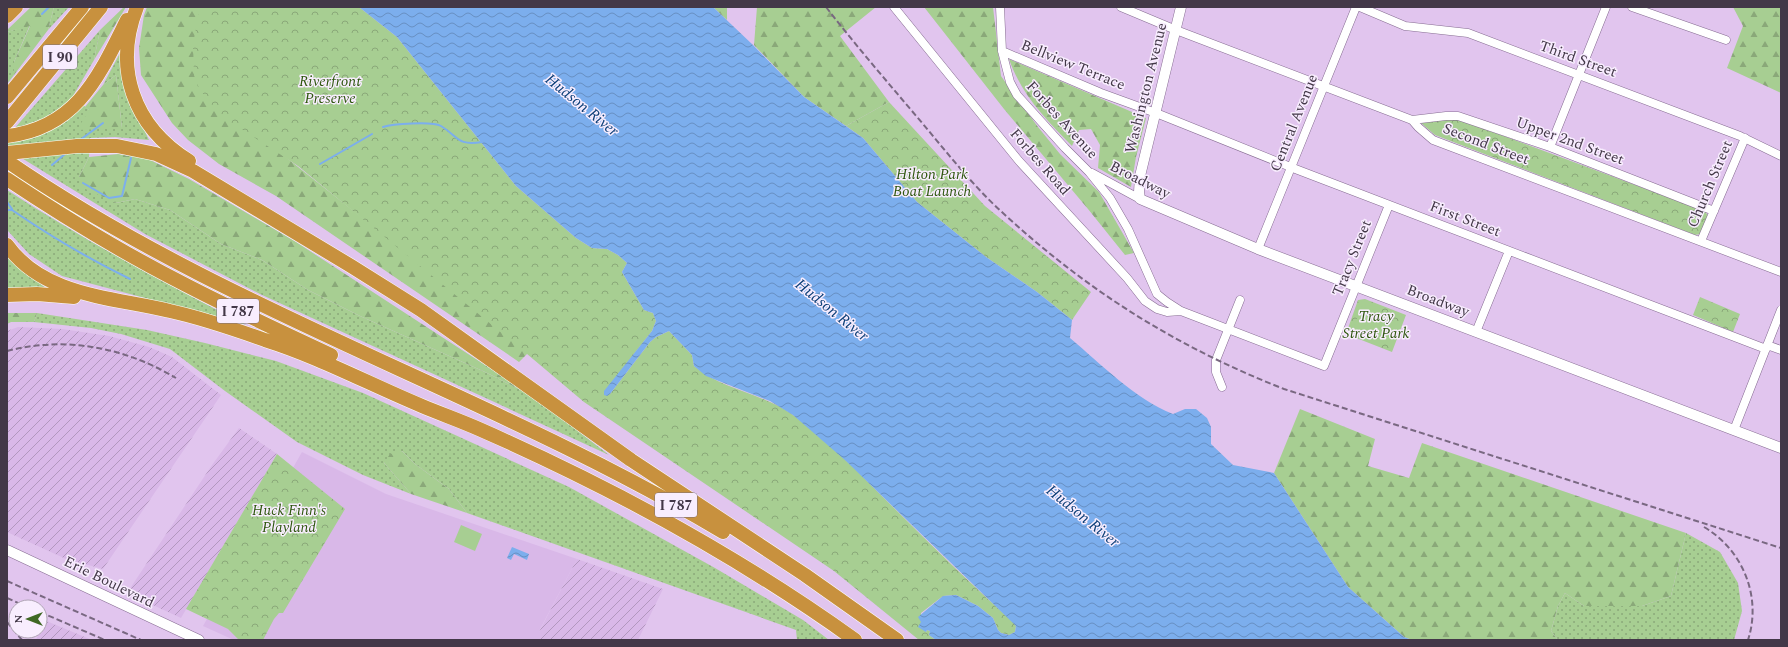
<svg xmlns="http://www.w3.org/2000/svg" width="1788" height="647" font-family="Spectral,serif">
<defs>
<pattern id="industrial-furrows" width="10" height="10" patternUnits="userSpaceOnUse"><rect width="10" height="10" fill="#d9b8e8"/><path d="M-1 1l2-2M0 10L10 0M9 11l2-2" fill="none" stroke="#b297be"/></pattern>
<pattern id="grass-dots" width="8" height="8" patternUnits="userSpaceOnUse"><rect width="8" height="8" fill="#a7ce92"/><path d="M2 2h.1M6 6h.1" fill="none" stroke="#8aa879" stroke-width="1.8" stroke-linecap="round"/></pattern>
<pattern id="forest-firs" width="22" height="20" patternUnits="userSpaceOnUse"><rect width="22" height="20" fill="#a7ce92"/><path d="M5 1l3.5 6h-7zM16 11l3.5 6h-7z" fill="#8aa879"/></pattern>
<pattern id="park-crowns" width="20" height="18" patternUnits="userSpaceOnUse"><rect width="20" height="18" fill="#a7ce92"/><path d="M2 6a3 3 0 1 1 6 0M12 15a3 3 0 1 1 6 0" fill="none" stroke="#8aa879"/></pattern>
<pattern id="water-waves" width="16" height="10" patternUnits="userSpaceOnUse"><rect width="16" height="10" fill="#7caeed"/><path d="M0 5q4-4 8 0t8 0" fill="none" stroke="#678fc2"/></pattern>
</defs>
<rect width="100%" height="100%" fill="#e1c5ee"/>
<path fill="#d9b8e8" d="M302 452 386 494 577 559 539 631 544 634 540 640H234L203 626Z"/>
<path fill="url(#industrial-furrows)" d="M18 327 62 329 109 336 149 347 172 357 221 395 103 569 66 559 7 532V331Z
M239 428 277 454 181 618 127 593 212 465Z
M577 559 663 589 638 640H540L543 634 539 632Z
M44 620 92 640H36Z"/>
<path fill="url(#grass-dots)" d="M54 7H69L48 30Z
M30 25 14 62V75L7 84V32Z
M100 30 94 60 73 96 89 110 122 128 116 75 103 85 120 53 126 93 149 140 115 137 90 138 89 157 79 177 116 203 135 199 170 210 221 244 262 260 308 290 360 316 485 372 531 395 609 455 260 294 145 234 7 149V137Z
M7 190C84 240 165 284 247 325L62 276 29 254 8 231Z
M7 255 13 263 47 289 7 288Z
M37 313 147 330 205 343 276 361 363 393 569 487 715 568 803 620 829 640H797L796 630 467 513 449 489 415 464 402 451 384 463 411 494 363 475 297 442 225 391 170 349 121 334 91 328 34 322Z
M1686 533 1720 552 1738 583 1742 611 1734 640H1558L1551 631 1558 606 1565 593 1584 606H1642L1671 596Z"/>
<path fill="url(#forest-firs)" d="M31 7H54L48 30 14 75V62L30 26 7 32V30Z
M124 7H126L94 60 100 30Z
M147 7H203L254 132 530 351 519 362 276 196 219 164 188 140 172 123 141 75 139 48 144 15Z
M713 7H727V20Z
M757 7H876L840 36 889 102 846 126 804 97 754 45Z
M924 7H993L1001 76 1038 127 1060 154 1099 192 1134 253 1125 255 1088 209 1004 109Z
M1733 7H1781V93L1727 68 1743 26Z
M1009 59 1146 118 1136 157 1131 187 1098 168 1100 145 1091 129 1079 130 1072 146C1046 119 1022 96 1009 59Z
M116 75 122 128 77 130 89 110 85 107 103 85Z
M118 154 148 159 189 179 296 242 531 395 485 372 360 316 308 290 262 260 221 244 170 210 135 199 116 203 79 186V177L89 157Z
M7 313H37L34 322H11L7 324Z
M1300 409 1375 439 1368 466 1409 478 1422 443 1686 533 1671 596 1642 606H1584L1565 593 1558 606 1551 631 1558 640H1412L1404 637 1348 587 1274 473Z
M402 451 415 464 449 489 467 513 411 494 384 463 390 454Z"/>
<path fill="url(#park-crowns)" d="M200 7H359L397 37 516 186 576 238 592 248 607 249 618 255 627 263 622 272 644 310 653 313 656 321 652 331 605 391 610 394 650 342 656 337 669 331 692 355 694 366C722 390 763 393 793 415 828 441 859 473 889 503 930 544 971 584 1014 623L1016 626 1015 632 1009 635 1001 633 998 630 993 618 978 606 956 595 943 596 921 613V622L926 632 927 630 930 631 929 635 936 640H919L834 571 584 402 514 343 298 166 232 123 215 109 198 87 194 75 193 44Z
M889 102 985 206 1091 292 1072 320 1037 292 986 257 917 202 863 138 846 126Z
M1450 118 1461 120 1705 211 1708 216 1700 234 1695 235 1435 135 1421 123Z
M1700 297 1740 314 1733 332 1693 315Z
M1365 299 1406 315 1392 352 1346 334 1358 300Z
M277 454 345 509 283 613H279L274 619 263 640H239L228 629 186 609Z"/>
<path fill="#a7ce92" d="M1361 306 1391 317 1383 338 1354 327Z
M461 525 482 534 475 551 454 542Z"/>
<path fill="url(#water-waves)" d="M359 7H713L753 45 804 97 863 138 917 202 986 257 1037 292 1072 320 1070 338C1101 364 1135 399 1173 414L1185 409H1196L1207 418 1211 427V444L1233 465 1274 473 1348 587 1404 637 1412 640H936L929 635 930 631 927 630 926 632 918 627 921 622 918 617 943 596 956 595 978 606 993 618 998 630 1001 633 1009 635 1015 632 1016 626 846 461 793 415 770 401 706 376 694 366 692 355 669 331 656 337 650 342 610 394 607 396 604 395V391L652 331 656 321 653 313 644 310 622 272 627 263 618 255 607 249 592 248 576 238 516 186 397 37Z
M512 547 529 554 527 560 514 554 511 560 507 558Z"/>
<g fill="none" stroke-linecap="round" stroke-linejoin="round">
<path stroke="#7caeed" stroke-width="2" d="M42 14 49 7
M383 127C392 124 432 121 441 126 459 137 457 146 482 142
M80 140 103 123
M320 164 372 134
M52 165 65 154
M83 183 109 198 122 196 131 158
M7 202 12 209
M7 210H12C50 236 89 259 130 279"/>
<g stroke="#866c92" stroke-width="9">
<path id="minor" d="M894 7 1019 161 1127 278 1145 301 1157 309 1167 312 1181 311
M1000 7 1002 51 1010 82 1017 95 1065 148 1089 172 1110 198 1128 229 1157 294 1167 302 1181 311 1324 366 1389 205
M1121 7 1176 30 1412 120 1418 127 1433 140 1781 272
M1360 7 1405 26 1468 33 1740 136 1781 156
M1632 7 1726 40
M1002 51 1101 93 1156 113 1298 170 1766 349
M1412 120 1446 116H1458L1550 147 1714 211
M1550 147 1606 7
M1092 173 1140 199
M1701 241 1745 138
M1258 249 1356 7
M1476 332 1509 251
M1767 345 1781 350
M1222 387 1216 372V360L1240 300
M1734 430 1781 310"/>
</g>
<g stroke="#866c92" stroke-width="11">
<path id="tertiary" d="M1181 7 1140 176 1139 192 1140 199 1258 249 1781 448
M7 550 199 640"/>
</g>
<g stroke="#fff" stroke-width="15">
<path id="motorway" d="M137 7C113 68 133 126 189 161
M7 16 16 7
M7 97 82 7
M7 122 101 7
M7 136C77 128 99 76 127 20
M7 153 77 146H117L156 154 193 171 351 266 421 310 631 460 805 575 897 640
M7 161C230 314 492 394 723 532
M7 179C64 217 123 253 184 284 232 309 282 332 331 355
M7 245C44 297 113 297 170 311 202 318 234 329 265 340 319 357 369 384 422 406 441 414 461 421 479 429 611 487 738 556 855 640
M7 295 37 294 74 297"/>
</g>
<use href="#minor" stroke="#fff" stroke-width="8"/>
<use href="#tertiary" stroke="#fff" stroke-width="10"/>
<use href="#motorway" stroke="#c8913e" stroke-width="14"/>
<path stroke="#796881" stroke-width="2" stroke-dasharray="6 3" stroke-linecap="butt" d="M826 7C857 47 890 85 923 124 949 155 974 187 1004 214 1089 292 1177 347 1284 389L1781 548
M7 351C65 336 124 347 176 378
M1704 527C1743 550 1762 597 1748 640
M7 581 141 640
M7 598 27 607
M40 612 105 640
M7 622 22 640"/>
</g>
<g text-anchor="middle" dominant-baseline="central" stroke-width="3" stroke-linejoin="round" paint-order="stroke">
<g fill="#f8edfe" stroke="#796e7f" stroke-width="1">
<rect x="43" y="45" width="34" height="24" rx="3"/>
<rect x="217" y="299" width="42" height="24" rx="3"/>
<rect x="655" y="493" width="42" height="24" rx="3"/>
</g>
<g font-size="14" font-weight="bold" fill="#433848">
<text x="60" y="57">I 90</text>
<text x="238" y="311">I 787</text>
<text x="676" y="505">I 787</text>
</g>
<g font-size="15" fill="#433848" stroke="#f8edfe">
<text transform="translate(1578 59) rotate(20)">Third Street</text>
<text transform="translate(1073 65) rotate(22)">Bellview Terrace</text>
<text transform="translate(1146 88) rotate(-76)">Washington Avenue</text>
<text transform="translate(1062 120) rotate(48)">Forbes Avenue</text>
<text transform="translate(1294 123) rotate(-68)">Central Avenue</text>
<text transform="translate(1570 141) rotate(20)">Upper 2nd Street</text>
<text transform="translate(1486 144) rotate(21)">Second Street</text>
<text transform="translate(1040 162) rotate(49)">Forbes Road</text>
<text transform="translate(1140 180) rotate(27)">Broadway</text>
<text transform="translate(1710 184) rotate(-67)">Church Street</text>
<text transform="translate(1465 219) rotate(21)">First Street</text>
<text transform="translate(1352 258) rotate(-68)">Tracy Street</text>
<text transform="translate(1438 301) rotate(21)">Broadway</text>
<text transform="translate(109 582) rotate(26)">Erie Boulevard</text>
</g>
<g font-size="15" font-style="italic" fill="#2e570e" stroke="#f8edfe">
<text x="330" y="81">Riverfront<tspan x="330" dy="17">Preserve</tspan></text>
<text x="932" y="174">Hilton Park<tspan x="932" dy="17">Boat Launch</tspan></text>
<text x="1376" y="316">Tracy<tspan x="1376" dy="17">Street Park</tspan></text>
<text x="289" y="510">Huck Finn's<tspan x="289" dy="17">Playland</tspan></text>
</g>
<g font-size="16" font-style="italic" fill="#0e4079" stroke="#f8edfe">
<text transform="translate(582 105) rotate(39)">Hudson River</text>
<text transform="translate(832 310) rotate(39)">Hudson River</text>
<text transform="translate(1083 516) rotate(39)">Hudson River</text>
</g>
</g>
<rect width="1788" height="647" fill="none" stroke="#433848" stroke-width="16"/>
<g transform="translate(28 619) rotate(270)"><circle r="19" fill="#f8edfe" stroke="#b0a5b5"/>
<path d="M0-3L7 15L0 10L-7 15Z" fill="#3f6824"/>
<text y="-6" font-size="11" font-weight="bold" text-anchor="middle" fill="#433848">N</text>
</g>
</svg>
